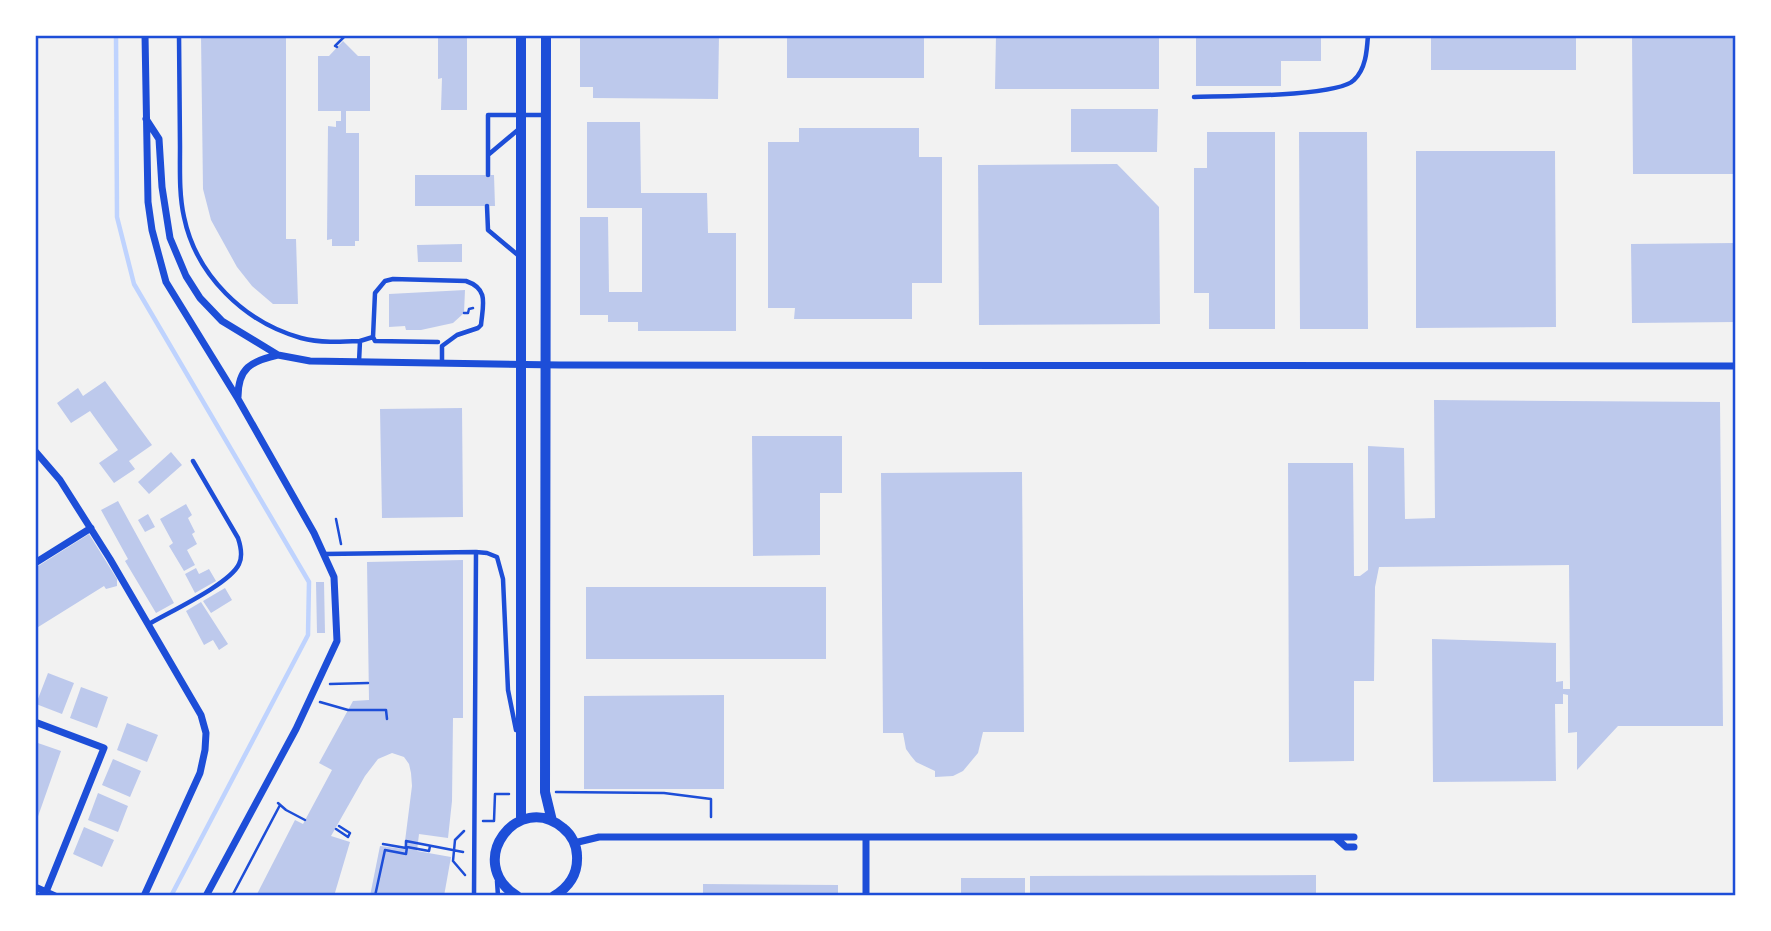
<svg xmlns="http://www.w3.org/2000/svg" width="1771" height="931" font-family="Bitter,serif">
<rect width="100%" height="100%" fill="#f2f2f2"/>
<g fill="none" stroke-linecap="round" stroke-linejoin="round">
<path stroke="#bfd3fe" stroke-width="4.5" d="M116 35 117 217 134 284 309 582 308 635 171 896"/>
</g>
<path fill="#bdc9ec" d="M201 35H286V239H296L298 304H273L252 286 237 267 211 220 203 189Z
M438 35H467V110H441L442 78 438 79Z
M593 35H719L718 99 593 98V87H580V38H593Z
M787 35H924V78H787Z
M996 35H1159V89H995Z
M1196 35H1321V61H1281V86H1196Z
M1431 35H1576V70H1431Z
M1632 35H1736V174H1633Z
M343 41 358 56H370V111H346V133H359V241H355V246H332V239L327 240 328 126 336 127V121H341V111H318V56H329Z
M1071 109H1158L1157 152H1071Z
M587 122H640L641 193H707L708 233H736V331H638V322H608V315H580V217H608L609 292H642V208H587Z
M799 128H919V157H942V283H912V319H794L795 308H768V142H799Z
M1207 132H1275V329H1209V293H1194V168H1207Z
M1299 132H1367L1368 329H1300Z
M1416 151H1555L1556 327 1416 328Z
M1117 164 1159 207 1160 324 979 325 978 165Z
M415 175H494L495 206H415Z
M1736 243V322L1632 323 1631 244Z
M462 244V262H418L417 245Z
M465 290 464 313 453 323 421 330H406L405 326 389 327V294Z
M105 381 152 445 129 461 135 469 114 483 99 463 118 450 90 411 71 423 57 403 78 388 83 396Z
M1434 400 1720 402 1723 726H1618L1577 770V732L1568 733V695L1563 694V704H1555L1556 781 1433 782 1432 639 1556 643V682L1563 681V689H1570L1569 565 1379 567 1375 587 1374 681H1354V761L1289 762 1288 463H1353L1354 576H1360L1368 570V446L1404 448 1405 519 1435 518Z
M462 408 463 517 382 518 380 409Z
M752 436H842V493H820V555L753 556Z
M171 452 182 465 149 494 138 482Z
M1022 472 1024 732H983L978 753 963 771 953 776 935 777V771L916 762 911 756 906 749 903 733H883L881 473Z
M118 501 174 603 156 613 125 561 128 559 101 510Z
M186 504 192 515 188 518 195 532 192 534 197 544 187 550 195 565 184 571 169 546 173 543 160 519Z
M148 514 155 527 145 532 138 520Z
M89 534 117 579V586L106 589 104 586 35 629V568Z
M463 560V718H453L452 801 448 838 419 834 417 851 451 857 444 896H370L380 846 404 849 412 786 411 773 409 764 404 757 392 753 378 759 365 776 331 836 350 842 334 896H256L295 820 303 824 332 770 319 763 353 701 369 700 367 562Z
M196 568 199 574 209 569 216 581 195 593 185 574Z
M316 582H324L325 633H317Z
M586 587H826V659H586Z
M225 588 232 600 211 613 203 601Z
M201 602 228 644 219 650 213 640 204 645 186 611Z
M48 673 74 683 62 714 36 704Z
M81 687 108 697 97 728 70 718Z
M724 695V789H584V696Z
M127 723 158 735 147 762 117 750Z
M35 742 61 751 35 825Z
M113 759 141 771 130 797 102 785Z
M98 793 128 806 118 832 88 820Z
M84 827 114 840 102 867 73 854Z
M1316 875V896H1030V876Z
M961 878H1025V896H961Z
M703 884 838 885V896H703Z"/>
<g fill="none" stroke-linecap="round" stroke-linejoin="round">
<path stroke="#1d4ed8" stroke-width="2.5" d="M337 47 335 46 346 35
M464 313H468L469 309 473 308
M336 519 341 544
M330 684 368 683
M320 702 348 710H386L387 719
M556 792 664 793 711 799V817
M278 803 286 810 305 820
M483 821H494L495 794H509
M336 829 348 837 350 833 339 826
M464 831 455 840 453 861 465 875
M383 844 406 848V841L463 852
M232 896 280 805
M375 896 385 850 406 854 407 847 429 851 430 846"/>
<path stroke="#1d4ed8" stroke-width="4.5" d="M179 35C179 72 180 110 180 147 180 170 179 195 184 217 196 275 244 322 301 338 320 343 340 342 360 341L359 362
M1194 97C1222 96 1338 97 1354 80 1366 69 1367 50 1368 35
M488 155V115H545
M488 175V155L519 129
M487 206 488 230 519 256
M360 341 373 337
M438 342 375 341 373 337 375 293 385 281 393 279 466 281C489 289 483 304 481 325L478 328 457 335 442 346V362
M324 554 476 552 487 553 497 557 503 579 508 690 516 730
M149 624C169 612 230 584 239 564 243 556 241 547 238 538L193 461
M497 881 498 896
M474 896 476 552"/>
<path stroke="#1d4ed8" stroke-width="7" d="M145 35 148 202 152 230 166 282 238 399 314 533 334 577 337 641 296 729 206 896
M146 119 159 139 162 187 170 238 186 276 200 298 222 321 278 355 310 361 560 365 1736 366
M238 397C238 368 251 361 278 355
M35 451 60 480 110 559 201 715 206 733 205 750 200 773 144 896
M35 563 91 528
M35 722 104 748 46 892
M866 838V896
M1336 838 1346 847H1354
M574 843 599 837H1354
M35 887 55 896"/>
<path stroke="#1d4ed8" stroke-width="10" d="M546 35 545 792 552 821
M521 820V35
M517 896C463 862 519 790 563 828 572 835 577 846 577 856 578 874 569 887 554 896"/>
</g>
<rect width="1771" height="931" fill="none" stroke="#ffffff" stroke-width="74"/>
<rect x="37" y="37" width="1697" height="857" fill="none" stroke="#1d4ed8" stroke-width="2.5"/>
</svg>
